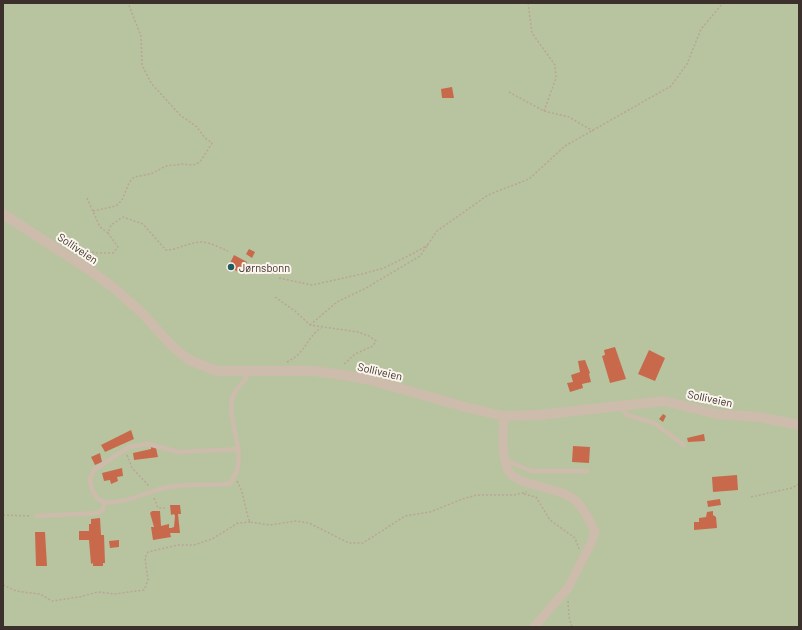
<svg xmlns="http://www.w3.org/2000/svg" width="802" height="630" font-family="Barlow,sans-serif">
<rect width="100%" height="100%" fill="#f4ebe1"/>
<path fill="#b8c4a0" d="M3 3H799V627H3Z"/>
<path fill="#c8694b" d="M452 87 454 98H442L441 89Z
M249 249 255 252 252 258 246 254Z
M234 255 247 262 241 273 228 267Z
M615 347 626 379 610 383 602 356 605 355 604 350Z
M649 350 665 358 655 381 638 374Z
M585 360 590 373 589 374 591 382 582 384 583 388 570 392 567 383 573 382 571 375 580 372 578 361Z
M663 414 666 416 663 422 659 419Z
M131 430 134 439 105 452 101 445Z
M704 434 705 441 688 442 687 438Z
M151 446 156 448 158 457 134 460 133 453 151 449Z
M573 446 590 447 589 463 572 462Z
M100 453 102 462 95 465 91 457Z
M122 468 123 476 117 477 118 481 111 484 110 480 104 481 102 473Z
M737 475 738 490 713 492 712 477Z
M720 499 721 505 708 507 707 501Z
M170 505H180L181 514H178L180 533H170L171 537 153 540 151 527H154L150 513 152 511H160L161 526 169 524V528H171L174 527 175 516 174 514 171 515Z
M713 511V515L716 517 717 528 694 530V522H699V518L706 517 707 512Z
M100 518 101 535H104L105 563H103V566H93V563L91 564 89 540H79V531H89V524H91V519Z
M35 532H45L47 566H36Z
M119 540V547L110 548 109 541Z"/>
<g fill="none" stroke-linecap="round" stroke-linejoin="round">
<path stroke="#b9a596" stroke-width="1.5" stroke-dasharray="2 2" stroke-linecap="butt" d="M528 3 532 33 555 65 556 78 544 111
M509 92 544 111 569 117 593 131
M87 198 100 227 108 233
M93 211 116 206 122 200 129 183 134 177 151 174 166 166 183 164 193 165 200 162 212 143 205 138 197 127 180 115 151 83 142 65 141 36 128 3
M69 246 96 253H113L118 247 108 233 111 225 123 217 143 224 166 250C178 250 189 242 201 242 210 242 220 248 228 251
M279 278 312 285 362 274 384 268 414 253 428 245
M275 297 295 311 310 325 358 332 369 336 376 341 373 346 355 354 343 365
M310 325 337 302 366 288 420 256 437 231 488 195 529 179 565 146 671 86 687 64 701 29 723 3
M287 362C307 352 305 339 321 328
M127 455 132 468 150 487
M237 481C245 494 244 508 250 522L270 525 296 521 309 523 349 543H363L405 516 430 512 465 498 477 495H514L527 492
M524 494 536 497 550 520 575 538 579 549
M751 497 792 488 799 484
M154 498 158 508H165
M3 515 31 516
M3 585 16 591 40 594 52 601 79 597 98 592 114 594 144 590 148 580 145 558 148 552 178 545H194L212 539 238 523 250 522
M568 601 569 617 572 627"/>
<path stroke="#cdbbac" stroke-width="4.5" d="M621 406 627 415 654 423 684 445
M239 449 179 452 148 444 129 447 94 470 90 479C91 488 94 501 106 502 126 504 148 491 168 487 188 484 209 485 229 484 252 459 226 424 232 399 234 391 240 385 246 379V372
M506 460 531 471H587
M37 516 98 513 103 509 105 502"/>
<path stroke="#cdbbac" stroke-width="9" d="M504 416C503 431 500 464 512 475 522 483 538 486 550 489 559 492 570 494 577 502 585 510 589 521 595 531L592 541 568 588 534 627"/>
<path stroke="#cdbbac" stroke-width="10" d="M3 214 91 271 114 288 141 312 172 346 189 360 217 371H313L344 375 370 380 469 408 504 416 539 415 664 401 717 414 759 417 799 425"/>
</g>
<circle fill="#1f5a5e" stroke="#fbf5ee" stroke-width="1.5" cx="231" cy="267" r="4"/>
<g text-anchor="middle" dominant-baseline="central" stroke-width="4" stroke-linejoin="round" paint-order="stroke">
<g font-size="11" fill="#3b302b" stroke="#fbf5ee">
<text transform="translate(78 248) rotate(34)">Solliveien</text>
<text transform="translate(380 371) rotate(13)">Solliveien</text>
<text transform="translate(710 398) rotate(12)">Solliveien</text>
</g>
<g font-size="11" fill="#3b302b" stroke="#fbf5ee" text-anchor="start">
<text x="239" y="267">Jørnsbonn</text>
</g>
</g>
<rect width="802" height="630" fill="none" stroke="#3b302b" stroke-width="8"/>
</svg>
